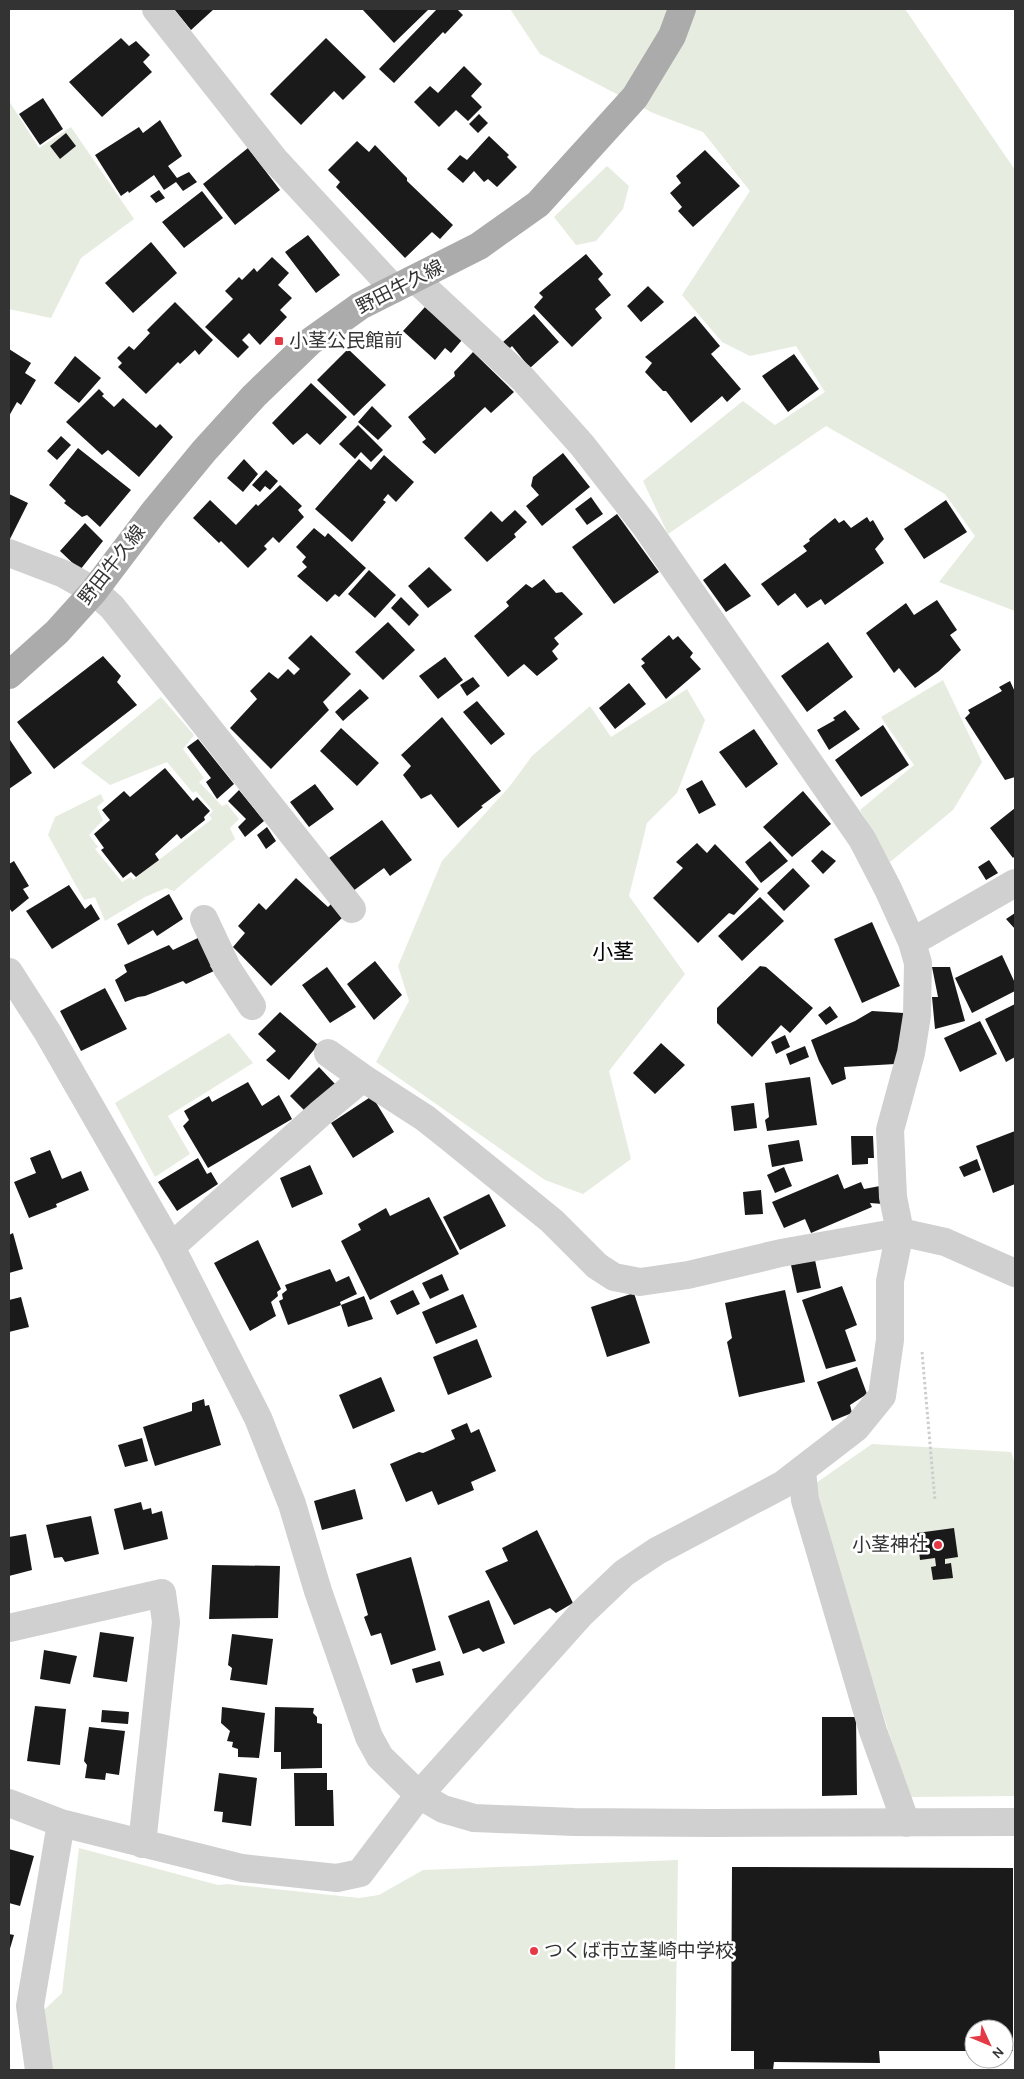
<svg xmlns="http://www.w3.org/2000/svg" width="1024" height="2079" font-family="Karla,'Noto Sans JP',sans-serif">
<rect width="100%" height="100%" fill="#fff"/>
<path fill="#e6ecdf" d="M510 9H905L1015 170V611L939 582 975 536 945 494 826 426 668 534 643 481 743 401 775 425 825 392 796 346 750 356 722 342 682 295 750 191 703 132 653 113 540 54Z
M9 101 39 148 71 127 134 219 81 258 51 318 9 309Z
M607 166 629 186 623 209 596 241 576 245 554 217Z
M943 680 982 762 953 810 890 862 860 810 914 765 881 717Z
M687 689 705 720 677 793 647 823 629 896 685 974 609 1071 631 1159 583 1194 545 1180 376 1062 409 1001 398 966 442 861 510 786 532 756 590 706 611 737Z
M161 697 194 735 183 749 204 778 199 782 222 806 227 804 239 819 230 828 235 839 174 891 166 888 145 897 105 921 95 897 84 900 48 835 55 817 101 794 104 801 97 807 103 820 89 835 98 847 95 849 122 882 131 877 133 880 212 819 209 815 213 811 196 791 193 793 167 762 110 785 81 763Z
M229 1033 253 1063 168 1116 190 1154 155 1177 115 1103Z
M872 1444 1011 1452 1015 1464V1796L909 1797 823 1522 816 1483Z
M79 1848 218 1885 227 1884 359 1898 379 1895 423 1870 678 1860 675 2070H52L43 2011 62 1993Z"/>
<path fill="#1a1a1a" d="M174 9H214L191 30Z
M362 9H429L394 43Z
M437 9H457L463 15 445 34 443 32 394 83 379 69Z
M121 38 129 46 136 41 150 55 143 62 152 72 102 117 69 82Z
M326 38 366 77 343 100 334 91 301 125 270 94Z
M464 66 482 84 471 96 482 107 468 121 456 110 439 127 414 102 430 86 438 93Z
M43 98 63 129 40 145 19 114Z
M479 114 488 123 478 133 469 124Z
M160 120 182 156 168 166 177 178 189 172 197 182 183 191 176 182 164 190 154 175 129 193 128 191 121 196 95 155 139 127 143 133Z
M66 133 76 146 60 159 50 146Z
M489 136 509 155 507 157 517 167 497 187 488 179 484 182 474 171 463 183 447 169 460 155 467 160Z
M357 141 369 152 375 145 407 178V181L453 225 440 239 432 232 405 258 336 187 340 182 328 170Z
M248 148 280 190 235 225 203 184Z
M705 150 740 186 693 227 678 211 682 207 670 193 681 183 676 176Z
M159 190 165 198 156 203 150 196Z
M202 191 223 218 184 248 162 222Z
M308 235 340 275 316 293 285 252Z
M151 242 177 273 133 313 105 283Z
M586 254 603 274 598 279 611 295 595 309 602 318 572 347 534 307 543 297 539 293Z
M272 257 289 273 278 285 292 298 280 310 287 317 260 345 249 333 242 340 249 347 238 358 205 327 233 299 225 291 239 277 242 280 254 268 257 272Z
M648 286 664 302 641 322 627 306Z
M175 302 213 340 199 355 195 350 180 364 178 362 146 394 118 367 122 363 117 358 129 346 134 350 150 333 147 330Z
M425 307 462 340 451 353 445 348 435 360 403 331Z
M534 314 559 342 530 368 512 346 509 349 503 342Z
M695 316 720 346 711 354 741 389 727 402 722 396 691 423 666 391H663L645 372 652 363 645 357Z
M9 349 31 363 25 373 36 380 21 405 17 402 9 416Z
M348 349 386 385 354 416 317 380Z
M473 352 514 392 491 413 485 407 435 454 422 442 426 439 408 417 455 376 454 372Z
M794 354 819 389 788 412 762 376Z
M75 356 101 378 79 403 54 383Z
M311 383 347 417 320 445 307 433 293 445 272 423Z
M99 389 104 394 102 396 114 407 123 398 156 428 160 424 173 437 139 477 108 450 102 455 66 422Z
M372 406 392 426 378 440 358 422Z
M358 425 383 450 371 462 361 452 355 459 339 444Z
M61 436 71 445 57 460 47 451Z
M78 448 131 490 100 527 87 515 82 517 64 503 66 501 49 485Z
M563 453 590 487 542 526 526 506 539 495 531 486 533 477Z
M384 455 414 482 396 502 388 494 383 500 386 502 352 542 315 509 359 459 371 470Z
M244 459 258 474 243 492 227 478Z
M266 470 278 481 270 490 265 486 260 492 252 485Z
M280 485 302 506 298 510 304 517 279 543 273 537 264 546 267 549 248 568 221 541 219 543 193 518 210 500 236 525 256 504 258 506Z
M9 494 28 503 9 541Z
M591 497 603 514 587 525 575 509Z
M946 500 967 532 924 559 904 529Z
M515 510 527 522 514 534 516 537 487 562 464 538 491 511 502 522Z
M617 514 659 572 614 604 572 547Z
M867 517 870 522 873 520 884 539 875 549 884 563 825 605 821 599 807 608 795 593 778 606 761 584 807 551 803 546 810 541 809 539 835 518 839 523 844 520 851 528Z
M85 523 103 541 80 570 60 551Z
M314 528 325 537 328 533 366 568 339 597 335 594 327 602 297 576 307 567 302 562 306 557 296 547Z
M725 563 751 596 726 612 703 580Z
M429 567 452 590 428 608 408 586Z
M369 570 396 595 375 618 348 594Z
M544 579 556 593 562 592 583 614 554 638 559 644 552 651 558 659 537 676 524 664 508 677 474 636 509 606 506 602 526 584 532 588Z
M401 597 419 615 409 626 391 608Z
M937 600 957 630 950 635 961 650 939 671 915 688 899 668 894 673 866 633 906 603 914 615Z
M388 622 415 650 383 680 355 652Z
M311 635 351 674 323 702 329 710 271 769 230 728 257 699 250 691 269 672 278 679 288 669 294 675 300 669 288 658Z
M669 635 673 640 678 636 693 653 690 657 701 669 666 699 641 666 645 663 641 659Z
M828 642 853 677 807 712 781 676Z
M103 656 121 676 117 682 137 705 54 769 17 722Z
M445 657 463 680 438 699 419 676Z
M473 677 480 686 467 696 460 685Z
M1010 681 1015 692V777L1005 780 965 718 970 713 968 710 1002 691 999 687Z
M629 683 646 704 615 729 599 708Z
M360 689 369 698 343 721 335 712Z
M477 701 505 734 491 745 463 712Z
M845 710 860 729 829 750 817 730 835 720 833 718Z
M442 717 501 791 481 806 483 807 458 828 431 794 421 799 403 775 411 766 401 755Z
M883 725 909 765 861 797 835 760Z
M341 728 379 763 357 786 320 751Z
M754 729 778 764 746 788 719 752Z
M198 739 234 784 217 799 206 782 211 778 187 747Z
M10 740 32 773 9 789V741Z
M165 768 193 801 197 797 210 811 204 817 205 820 181 839 177 834 155 854 159 860 136 877 131 872 123 878 101 850 104 848 94 834 110 820 102 810 124 791 130 797Z
M702 780 716 805 699 814 686 789Z
M315 784 334 809 309 827 290 802Z
M239 790 264 821 245 837 238 827 246 819 228 801Z
M803 791 831 824 792 857 763 827Z
M1015 808V856L1013 858 990 828Z
M382 820 412 860 390 876 384 868 353 891 329 858Z
M267 827 276 841 266 849 257 835Z
M770 841 788 861 761 883 745 862Z
M697 843 707 853 715 844 759 889 734 915 729 913 698 943 653 898 683 868 676 862Z
M822 850 836 861 823 874 811 861Z
M989 860 998 873 986 880 978 867Z
M14 861 29 886 23 889 29 898 12 912 9 908V864Z
M793 868 810 886 784 911 767 893Z
M296 878 328 907 331 904 342 918 271 986 233 947 245 933 238 926 259 903 266 910Z
M69 885 85 909 91 904 100 919 52 949 26 911Z
M169 894 183 919 157 936 153 930 128 945 117 924Z
M760 897 784 921 742 961 718 936Z
M1015 913V929L1006 919Z
M872 922 900 986 862 1003 834 939Z
M202 936 214 963 210 966 214 971 186 984 183 981 145 996 138 997 125 1002 115 980 127 972 124 965 169 945 173 950Z
M1002 955 1015 983V991L972 1013 955 978Z
M375 961 402 995 374 1020 347 984Z
M760 966 766 967 813 1008 790 1033 781 1025 752 1057 717 1023V1008Z
M327 967 356 1007 330 1023 302 985Z
M932 967H950L965 1021 935 1029 932 997H938Z
M105 988 127 1029 81 1051 60 1011Z
M1015 1004V1057L1006 1062 985 1019Z
M830 1006 838 1017 826 1025 818 1015Z
M872 1011 904 1013 903 1034 895 1064 844 1067 846 1079 832 1085 819 1061 811 1040 855 1021Z
M280 1012 318 1045 289 1080 266 1060 276 1051 258 1034Z
M980 1021 997 1054 960 1072 944 1038Z
M785 1035 790 1047 776 1054 771 1042Z
M661 1043 685 1065 655 1094 633 1073Z
M805 1046 809 1057 790 1065 786 1054Z
M319 1067 336 1085 305 1111 290 1096Z
M810 1077 817 1125 767 1131 765 1120 769 1117 765 1083Z
M248 1082 262 1106 279 1095 292 1119 208 1168 183 1126 189 1120 184 1111 209 1096 212 1102Z
M372 1096 394 1132 353 1158 331 1123Z
M754 1103 757 1128 734 1131 731 1106Z
M1015 1131V1184L993 1193 976 1146Z
M851 1136H873L874 1158H868V1164L852 1165Z
M799 1140 803 1161 772 1167 768 1145Z
M50 1150 62 1179 81 1171 89 1190 56 1204 57 1207 29 1218 14 1182 36 1173 30 1158Z
M198 1158 207 1174 211 1172 218 1184 177 1211 158 1182Z
M977 1159 981 1170 964 1177 959 1167Z
M310 1165 323 1194 292 1208 280 1178Z
M784 1167 792 1186 775 1193 767 1175Z
M838 1174 844 1189 861 1182 864 1189 880 1186 883 1204 870 1203 872 1207 811 1233 805 1219 784 1228 772 1202Z
M761 1190 763 1214 745 1215 743 1192Z
M489 1194 506 1226 460 1250 443 1217Z
M429 1197 459 1254 370 1300 341 1241 361 1230 358 1224 386 1208 390 1216Z
M13 1233 23 1269 9 1273V1235Z
M258 1240 281 1289 277 1292 278 1296 271 1302 276 1316 250 1331 214 1263Z
M815 1260 821 1288 797 1293 791 1265Z
M330 1269 336 1282 349 1276 357 1294 340 1302 341 1305 364 1296 373 1319 348 1327 341 1305 288 1325 279 1301 283 1299 282 1294 287 1290 285 1285Z
M442 1274 449 1290 430 1299 422 1283Z
M842 1286 857 1325 845 1330 856 1361 826 1369 802 1300Z
M413 1290 420 1304 397 1315 390 1301Z
M785 1290 805 1382 739 1397 727 1342 732 1338 725 1303Z
M634 1293 650 1343 607 1357 591 1307Z
M463 1294 477 1327 436 1344 422 1312Z
M21 1297 29 1327 9 1332V1300Z
M477 1339 492 1377 448 1395 433 1357Z
M857 1367 867 1394 850 1405 852 1413 832 1421 817 1382Z
M381 1377 395 1411 353 1429 339 1395Z
M204 1399 205 1406 209 1405 221 1445 155 1466 143 1427 192 1411V1403Z
M467 1423 471 1433 479 1429 496 1471 471 1482 474 1490 438 1505 432 1491 406 1502 390 1464 419 1452 423 1453 455 1439 451 1430Z
M142 1438 148 1461 125 1467 118 1445Z
M355 1489 363 1519 322 1530 314 1501Z
M141 1502 143 1510 151 1508 152 1514 162 1511 168 1539 124 1550 114 1509Z
M91 1516 99 1554 65 1562 62 1557 54 1558 46 1525Z
M954 1528 958 1557 945 1559V1564L951 1563 953 1578 933 1580 931 1567 936 1566 935 1558 920 1560 917 1533Z
M537 1530 573 1603 556 1613 550 1608 514 1625 485 1571 508 1561 502 1548Z
M26 1534 32 1570 9 1576V1537Z
M411 1557 436 1650 391 1665 381 1633 371 1636 364 1617 368 1615 356 1574Z
M212 1565 280 1566 278 1618 209 1619Z
M489 1600 505 1643 483 1652 479 1648 463 1654 448 1616Z
M100 1632 134 1637 127 1682 93 1677Z
M232 1634 273 1639 267 1685 230 1680 232 1668 228 1665Z
M44 1650 77 1656 70 1684 40 1679Z
M440 1661 444 1675 416 1683 412 1669Z
M35 1706 66 1709 60 1765 27 1761Z
M222 1707 265 1713 259 1758 238 1757V1749L232 1747 233 1742 227 1741 230 1731 221 1723Z
M275 1707 314 1708 313 1713 317 1717V1723L322 1724V1768L281 1769V1752H274Z
M102 1710 129 1712 128 1724 101 1722Z
M822 1717H856L857 1795 822 1796Z
M89 1727 125 1731 119 1775 106 1773 105 1780 85 1778 87 1765 84 1761Z
M219 1773 257 1778 251 1826 222 1822 223 1812 214 1811Z
M294 1773H327V1790H333L334 1826H295Z
M9 1849 34 1856 20 1906 9 1903Z
M732 1867 1013 1868V2051H1004V2029H974V2051H879L880 2063 774 2062 773 2070H754V2051H731Z
M9 1934 14 1935 9 1952Z"/>
<g fill="none" stroke-linecap="round" stroke-linejoin="round">
<path stroke="#cdcdcd" stroke-width="3" stroke-dasharray="2.5 2.5" stroke-linecap="butt" d="M922 1352 935 1501"/>
<path stroke="#d0d0d0" stroke-width="28" d="M156 9 274 159 394 289
M415 279 523 379 582 445 646 527 862 839 888 889 912 942 918 963 917 1015 911 1053 890 1130 893 1197 900 1232 945 1242 1015 1273
M9 553 64 574 94 591 112 607 352 909
M204 919 227 968 252 1006
M912 942 1015 883
M9 972 48 1033 171 1247 258 1418 292 1504 318 1591 369 1737 380 1757 419 1795 443 1809 474 1818 574 1822 710 1823 1015 1822
M328 1053 363 1078
M802 1471 805 1500 873 1731 906 1823
M9 1628 162 1593 166 1622 142 1844
M9 1803 61 1823 242 1868 337 1878 360 1873 419 1795 582 1613 624 1573 657 1551 782 1485 856 1428 882 1396 890 1340V1281L900 1232 781 1253 688 1275 640 1282 614 1277 597 1266 552 1221 450 1138 425 1118 363 1078 322 1112 171 1247
M39 2070 30 2006 61 1823"/>
<path stroke="#ababab" stroke-width="28" d="M9 675 57 632 94 591 153 513 204 451 254 396 311 341 360 306 479 246 538 204 635 97 672 36 682 9"/>
</g>
<g fill="#e63946" stroke="#fff" stroke-width="2">
<rect x="274" y="336" width="10" height="10" rx="2.5"/>
<circle cx="938" cy="1545" r="5"/>
<circle cx="534" cy="1951" r="5"/>
</g>
<g text-anchor="middle" dominant-baseline="central" stroke-width="5" stroke-linejoin="round" paint-order="stroke">
<g font-size="19" fill="#333" stroke="#fff">
<text transform="translate(400 287) rotate(-27)">野田牛久線</text>
<text transform="translate(112 565) rotate(-52)">野田牛久線</text>
</g>
<g font-size="19" fill="#333" stroke="#fff" text-anchor="start">
<text x="289" y="341">小茎公民館前</text>
<text x="928" y="1545" text-anchor="end">小茎神社</text>
<text x="544" y="1951">つくば市立茎崎中学校</text>
</g>
<g font-size="21" fill="#000" stroke="#fff">
<text x="613" y="952">小茎</text>
</g>
</g>
<rect width="1024" height="2079" fill="none" stroke="#333333" stroke-width="20"/>
<g transform="translate(989 2044) rotate(134)"><circle r="24" fill="#ffffff" stroke="#adadad"/>
<path d="M0-4L9 19L0 12L-9 19Z" fill="#e63946"/>
<text y="-8" font-size="14" font-weight="bold" text-anchor="middle" fill="#333333">N</text>
</g>
</svg>
